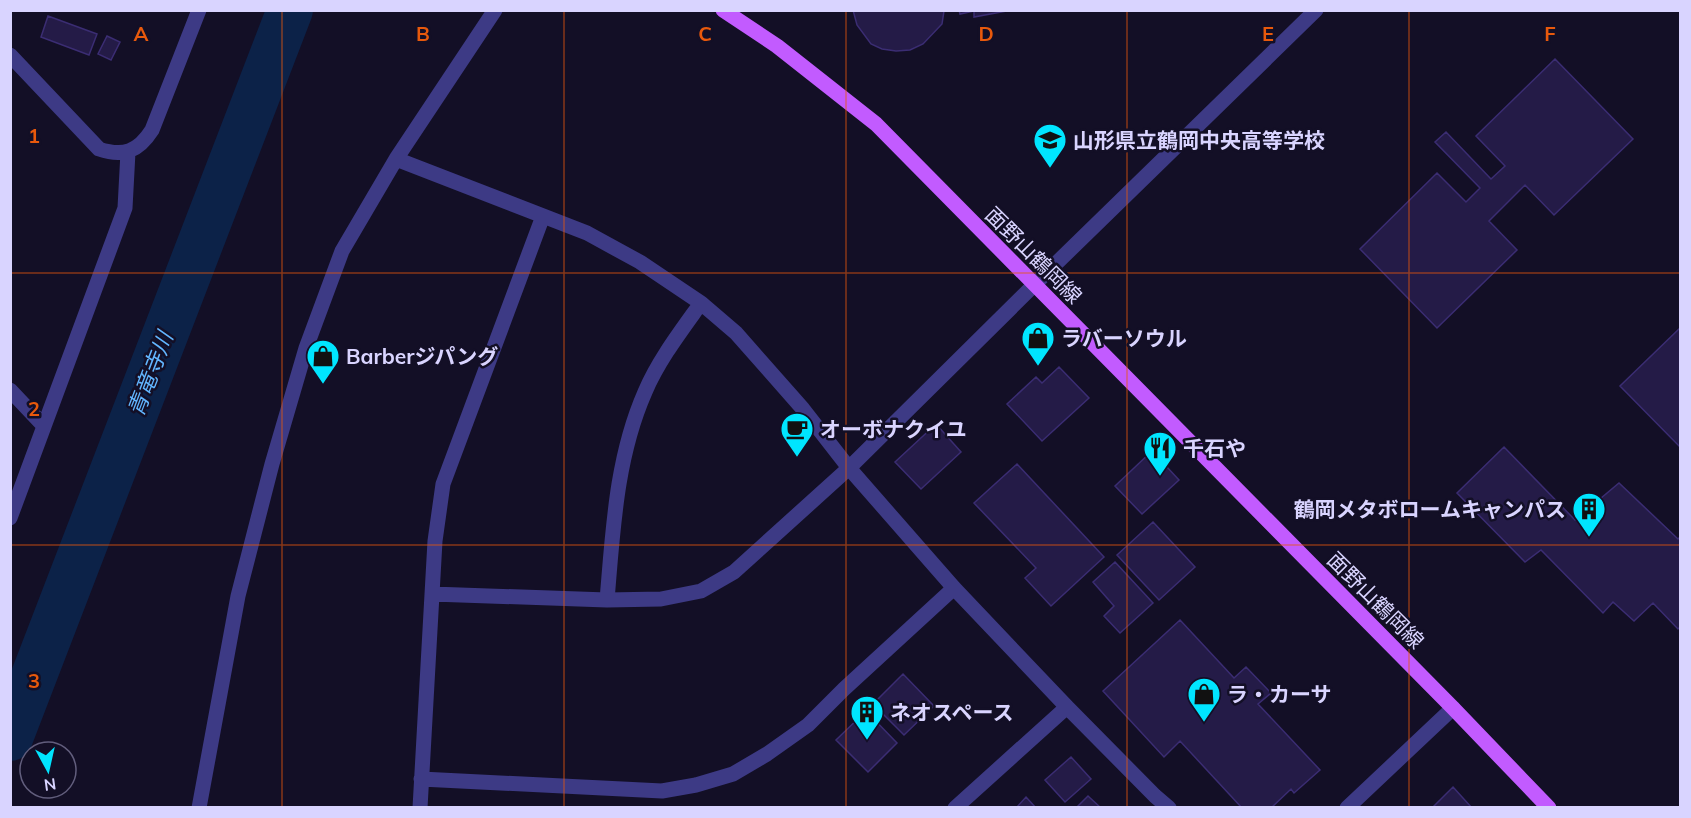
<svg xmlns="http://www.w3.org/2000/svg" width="1691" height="818" font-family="Mulish,'Noto Sans JP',sans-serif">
<rect width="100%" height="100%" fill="#130f26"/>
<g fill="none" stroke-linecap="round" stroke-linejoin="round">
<path stroke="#0c2248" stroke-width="46" d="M10 738 290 10"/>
</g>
<path fill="#241b47" stroke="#3b2d73" stroke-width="1.5" d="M853 10H944V11L942 24 923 44 910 50 896 51 882 49 871 44 857 25Z
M959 10H1012L974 17V11L960 14Z
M48 16 97 34 89 55 41 37Z
M107 36 120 42 111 60 98 54Z
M1555 59 1633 139 1554 215 1525 185 1489 221 1517 250 1437 328 1360 249 1437 173 1466 202 1480 188 1435 142 1446 132 1491 179 1505 166 1476 136Z
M1680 328V447L1620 386Z
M1059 367 1089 398 1042 441 1007 404 1036 377 1042 383Z
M936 424 961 452 921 489 895 462Z
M1504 447 1575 520 1619 483 1678 539 1680 537V627L1678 629 1653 603 1634 621 1613 602 1603 613 1541 550 1525 562 1457 493Z
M1152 451 1179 480 1142 514 1115 486Z
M1017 464 1104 557 1051 606 1025 578 1036 568 974 503Z
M1153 522 1195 567 1159 600 1117 555Z
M1115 562 1153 603 1120 633 1104 616 1114 606 1093 582Z
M1180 620 1234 678 1246 667 1271 693 1258 704 1320 770 1294 793 1291 789 1271 808H1242L1180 741 1164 757 1103 691Z
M903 674 934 706 904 735 873 704Z
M866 711 897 743 868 772 836 740Z
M1071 757 1091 779 1065 802 1045 780Z
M1453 787 1472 808H1432Z
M1088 796 1101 808H1076Z
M1026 797 1036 808H1016Z"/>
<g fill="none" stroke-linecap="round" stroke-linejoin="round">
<path stroke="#3d3a85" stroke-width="15" d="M10 55 99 149C123 157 138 152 152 130L199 10
M396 159 587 233 640 262 701 303 736 333 803 409 849 468 954 588 1067 707 1155 796 1169 808
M10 390 44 426
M10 518 125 208 128 152
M432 594 607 600 661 599 701 591 734 572 849 468 1034 285 1316 10
M607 600C613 530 616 458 645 392 658 361 681 331 701 303
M421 779 662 791 696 785 733 774 767 754 808 725 844 689 954 588
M199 808 238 596 272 464 306 348 342 251 396 159 495 10
M420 808 435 541 443 484 543 216
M955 808 1067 707
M1347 808 1453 708"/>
<path stroke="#c25bff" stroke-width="15" d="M723 10 777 46 876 124 1453 708 1549 808"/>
</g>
<path fill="none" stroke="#e8590c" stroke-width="1.5" stroke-opacity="0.55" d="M282 10V808M564 10V808M846 10V808M1127 10V808M1409 10V808M10 273H1680M10 545H1680"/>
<defs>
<g id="school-pin" transform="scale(1.725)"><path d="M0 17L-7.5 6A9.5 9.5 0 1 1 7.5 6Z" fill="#00e5ff" stroke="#130f26"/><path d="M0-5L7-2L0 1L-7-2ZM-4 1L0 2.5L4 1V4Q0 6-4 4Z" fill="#111"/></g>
<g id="shop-pin" transform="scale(1.725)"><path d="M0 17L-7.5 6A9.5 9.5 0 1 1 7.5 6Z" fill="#00e5ff" stroke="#130f26"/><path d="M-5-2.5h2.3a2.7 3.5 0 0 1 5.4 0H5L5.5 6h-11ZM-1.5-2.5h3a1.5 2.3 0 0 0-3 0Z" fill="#111"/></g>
<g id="cafe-pin" transform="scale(1.725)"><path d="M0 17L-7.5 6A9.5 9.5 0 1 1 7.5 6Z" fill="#00e5ff" stroke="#130f26"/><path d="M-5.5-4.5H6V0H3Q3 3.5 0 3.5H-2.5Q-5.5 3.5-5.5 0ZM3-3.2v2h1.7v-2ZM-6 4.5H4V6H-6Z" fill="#111"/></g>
<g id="restaurant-pin" transform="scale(1.725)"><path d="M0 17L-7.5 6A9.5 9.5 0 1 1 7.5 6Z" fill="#00e5ff" stroke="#130f26"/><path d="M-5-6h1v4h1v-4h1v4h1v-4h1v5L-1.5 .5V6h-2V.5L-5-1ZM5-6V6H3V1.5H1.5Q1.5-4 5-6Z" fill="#111"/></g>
<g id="building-pin" transform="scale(1.725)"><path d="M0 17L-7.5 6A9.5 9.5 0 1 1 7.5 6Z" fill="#00e5ff" stroke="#130f26"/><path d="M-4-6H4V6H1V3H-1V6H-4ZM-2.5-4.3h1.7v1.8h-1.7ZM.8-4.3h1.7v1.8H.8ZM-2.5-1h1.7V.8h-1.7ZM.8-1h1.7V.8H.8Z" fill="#111"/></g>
</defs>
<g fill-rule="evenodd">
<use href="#school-pin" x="1050" y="140"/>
<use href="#shop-pin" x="1038" y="338"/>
<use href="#shop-pin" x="323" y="356"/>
<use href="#cafe-pin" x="797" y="429"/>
<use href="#restaurant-pin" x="1160" y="448"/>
<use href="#building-pin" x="1589" y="509"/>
<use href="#shop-pin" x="1204" y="694"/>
<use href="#building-pin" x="867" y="712"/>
</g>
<g text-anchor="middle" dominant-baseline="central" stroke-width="5" stroke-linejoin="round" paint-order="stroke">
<g font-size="21" font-weight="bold" fill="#d9d4ff" stroke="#130f26" text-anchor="start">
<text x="1073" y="140">山形県立鶴岡中央高等学校</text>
<text x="1061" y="338">ラバーソウル</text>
<text x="346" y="356">Barberジパング</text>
<text x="820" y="429">オーボナクイユ</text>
<text x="1183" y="448">千石や</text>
<text x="1566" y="509" text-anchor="end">鶴岡メタボロームキャンパス</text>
<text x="1227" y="694">ラ・カーサ</text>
<text x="890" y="712">ネオスペース</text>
</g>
<g font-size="21" fill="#d9d4ff" stroke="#130f26">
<text transform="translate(1034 255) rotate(45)">面野山鶴岡線</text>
<text transform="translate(1376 600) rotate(45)">面野山鶴岡線</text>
</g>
<g font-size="22" font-style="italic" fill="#62b6ff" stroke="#130f26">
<text transform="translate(150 374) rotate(-69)">青竜寺川</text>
</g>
</g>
<g font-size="20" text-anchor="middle" font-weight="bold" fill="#e8590c" stroke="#130f26" stroke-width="5" stroke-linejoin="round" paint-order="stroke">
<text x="141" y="41">A</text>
<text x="423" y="41">B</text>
<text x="705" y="41">C</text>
<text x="986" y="41">D</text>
<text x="1268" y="41">E</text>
<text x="1550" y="41">F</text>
<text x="34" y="143">1</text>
<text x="34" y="416">2</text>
<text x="34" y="688">3</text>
</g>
<rect width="1691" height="818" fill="none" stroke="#d9d4ff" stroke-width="24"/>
<g transform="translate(48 770) rotate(172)"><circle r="28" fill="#130f26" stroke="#625e7d" stroke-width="1.5"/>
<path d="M0-4.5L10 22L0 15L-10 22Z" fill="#00e5ff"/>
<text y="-9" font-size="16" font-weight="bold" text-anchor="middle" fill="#d9d4ff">N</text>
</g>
</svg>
